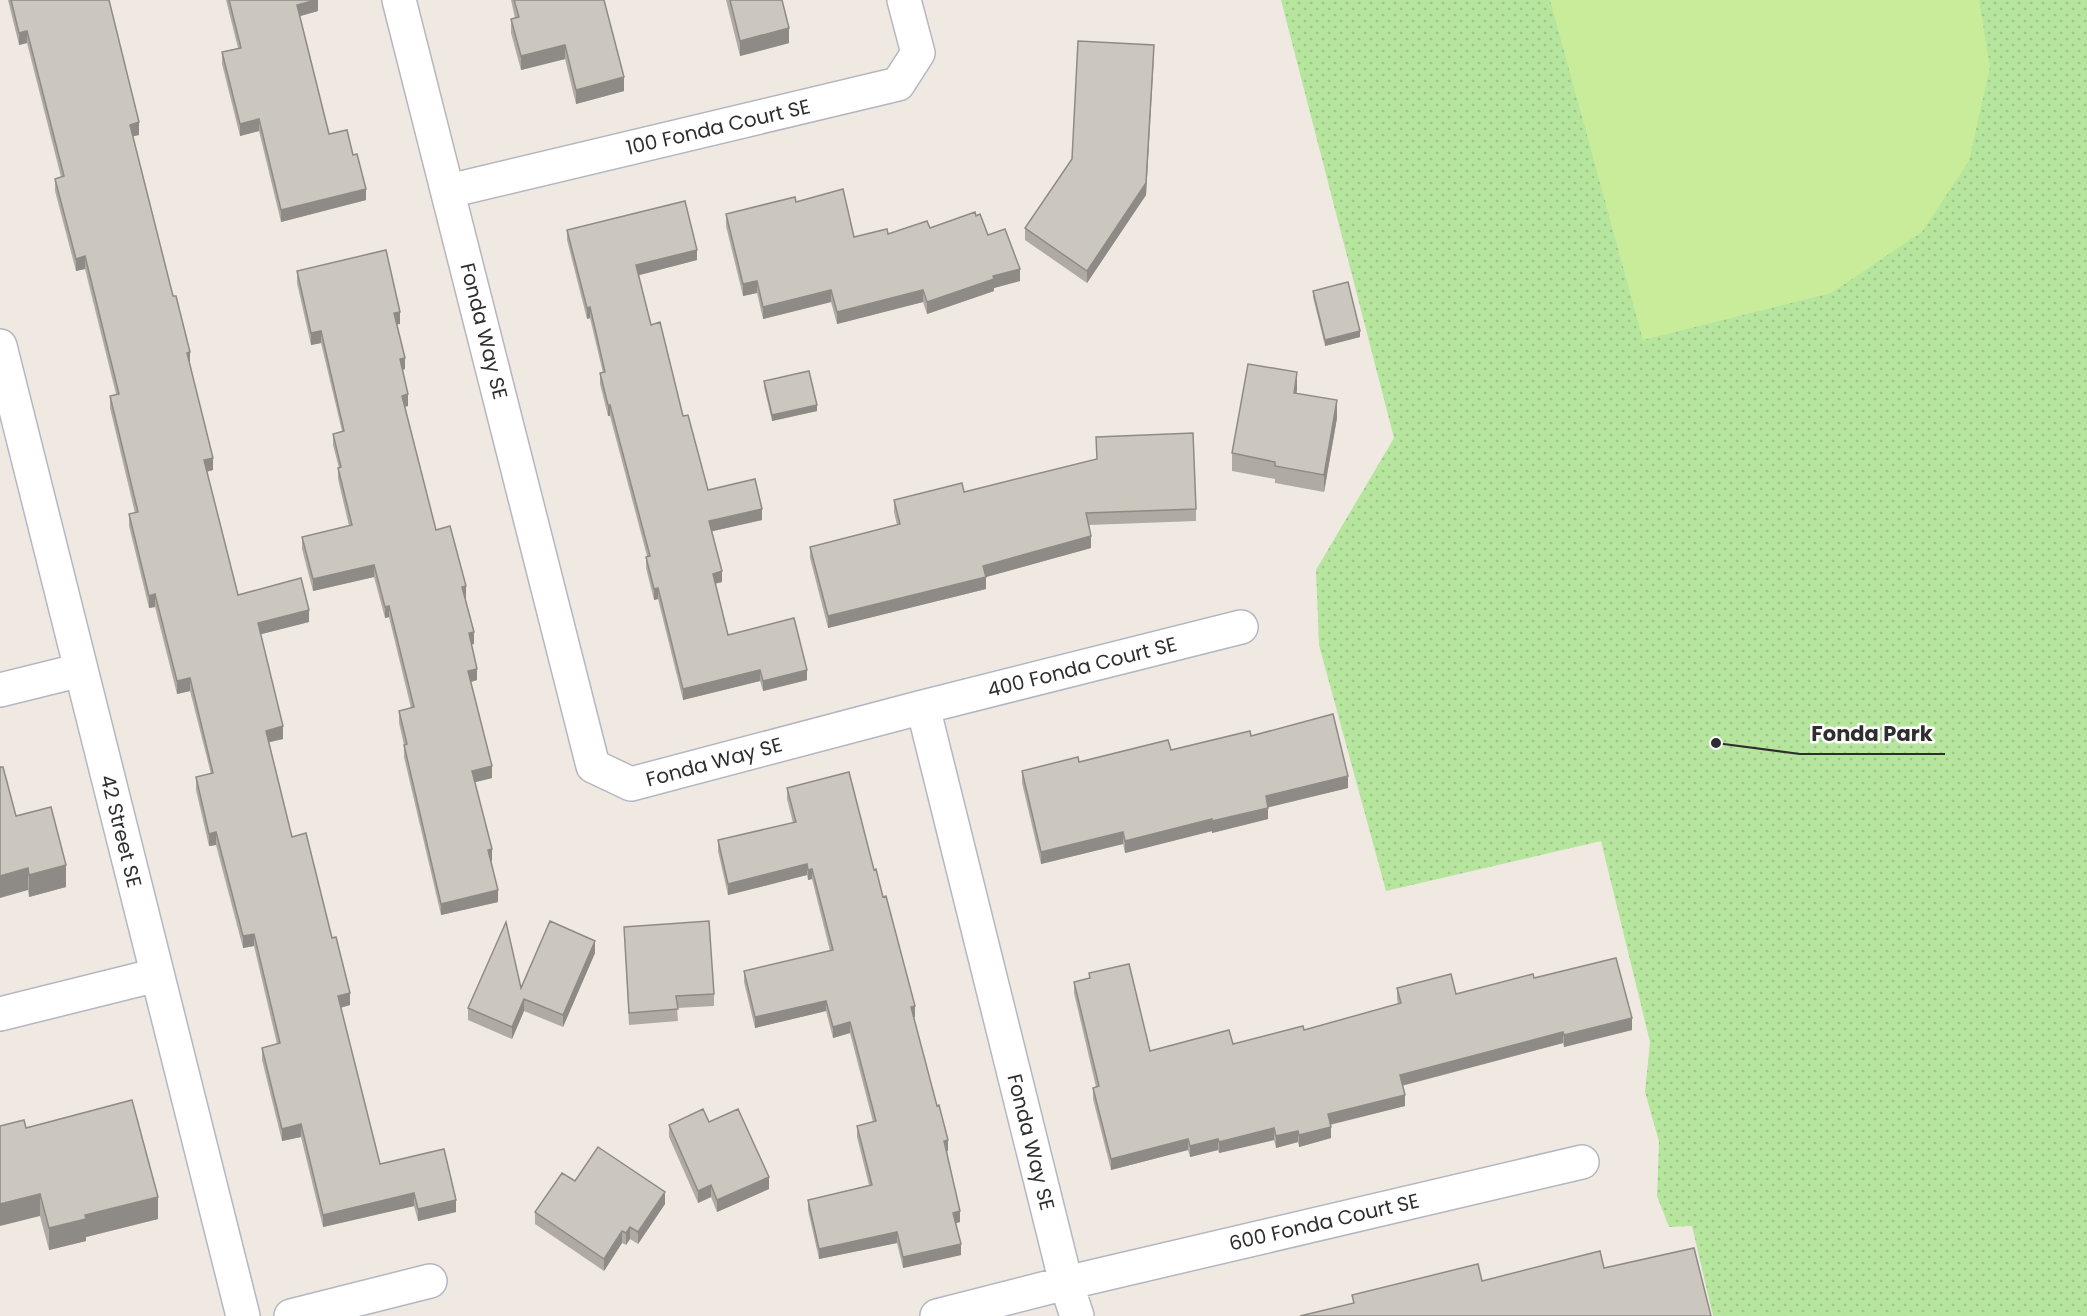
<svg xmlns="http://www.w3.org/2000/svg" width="2087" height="1316" font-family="Poppins,sans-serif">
<defs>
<pattern id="green-dots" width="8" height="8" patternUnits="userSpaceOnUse" patternTransform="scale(1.5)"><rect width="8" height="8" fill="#b6e59e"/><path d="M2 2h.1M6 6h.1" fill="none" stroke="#9dc588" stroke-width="1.8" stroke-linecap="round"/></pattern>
</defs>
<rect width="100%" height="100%" fill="#efe9e1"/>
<path fill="url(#green-dots)" d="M1281 0H2087V1316H1713L1692 1226 1669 1227 1657 1196 1659 1142 1645 1092 1650 1042 1601 841 1386 891 1319 645 1316 570 1394 438Z"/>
<path fill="#c9ec9a" d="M1550 0H1979L1990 67 1969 161 1922 232 1831 293 1643 340Z"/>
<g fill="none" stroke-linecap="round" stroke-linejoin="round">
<g stroke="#b4b7c1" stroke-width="36">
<path id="minor" d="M399 0 593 766 631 784 923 707 1066 1283 1077 1316
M449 191 898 84 918 53 904 0
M0 346 243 1316
M0 690 81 670
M923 707 1241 627
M0 1014 157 975
M291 1316 430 1281
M937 1316 1066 1283 1582 1162"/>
</g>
<use href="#minor" stroke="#fff" stroke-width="33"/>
</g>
<path fill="#afaba4" d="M8 0H109L139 135 133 136 190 364 213 470 207 472 238 595 309 622 261 634 283 739 269 742 292 837 332 938 350 1005 341 1008 380 1164 456 1212 418 1221 414 1206 323 1227 301 1137 282 1141 262 1060V1048L277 1044 254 946 243 948 216 845 209 846 196 790V777L211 774 190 691 177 694 155 607 149 608 129 526V514L135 513 110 408V396L116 394 85 269 76 271 55 191V179L61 177 27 43 19 45Z
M226 0H318V11L300 16 329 134 353 155 366 200 281 222 259 131 240 136 222 64V52L238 48Z
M511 0H604L624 91 576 104 565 59 521 70 511 33V19L515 18Z
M726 0H782L789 43 740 56Z
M1154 57 1146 195 1087 283 1025 240V228Z
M796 202 854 237 888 234 930 228 976 216 988 235 1020 281 994 288V291L927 314 923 302 837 324 831 302 763 319 757 293 743 296 726 226V214Z
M567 230 697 260 638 275 651 325 683 416 708 490 762 520 712 531 722 582 715 584 728 635 807 680 763 691 760 681 683 700 658 599 654 600 646 568V557L647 556 610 416H608L600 384V373H603L590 318 587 319 567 240Z
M297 271 400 324H397L405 369 402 370 408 406 405 407 436 530 466 598H465L474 644H471L477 680 471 682 492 778 475 782 492 861H491L498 902 441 915 404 757V745L399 723V711L411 708 389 617 385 618 374 577 313 591 302 549V537L349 526 338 479V468H339L333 445V434L342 431 321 343 311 345 297 283Z
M1313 291 1360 337 1325 346 1313 297Z
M764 381 817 411 772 421 764 387Z
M1297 390 1296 393 1337 418 1324 492 1275 483V479L1232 471V453Z
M964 492 1196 509V521L1089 525 1091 548 986 577V589L828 628 810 558V547L897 525 894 512V500Z
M1251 736 1348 788 1268 807V819L1212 833V831L1125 853 1123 844 1041 864 1022 783V771L1079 762 1171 750Z
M787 788 874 870 915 1017H913L948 1151H947L960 1222 956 1223 961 1255 903 1268 897 1243 819 1259 808 1210V1200L869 1185 857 1137V1126L873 1122 850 1033 833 1038 826 1011 755 1028 744 982V971L830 951 812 879 808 880 807 875 728 895 718 851V840L793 823 787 799Z
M16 816 66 887 29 897Z
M624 927 714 994V1006L677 1008 678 1021 629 1025Z
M595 953 563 1027 524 1011 512 1039 468 1020V1008L521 988Z
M1089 973 1150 1051 1233 1044 1304 1030 1398 1004 1397 999V988L1456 994 1534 978 1632 1030 1564 1047 1563 1043 1402 1086 1405 1106 1330 1125 1331 1138 1299 1147 1298 1142 1276 1148 1274 1140 1219 1153 1218 1150 1190 1157 1188 1150 1111 1170 1093 1099V1088L1096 1087 1074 993V982L1089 978Z
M709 1122 769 1189 717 1212 711 1197 698 1203 669 1137V1125Z
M26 1128 158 1219 86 1237V1241L49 1250 40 1216Z
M575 1181 665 1204 638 1244 630 1239 626 1245 622 1243 604 1271 535 1224V1212Z"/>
<path fill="#8e8b86" d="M316 0H318V11L297 17V5Z
M789 28V43L740 56V41Z
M27 31V43L19 45V33Z
M565 45V59L521 70V56Z
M1154 45 1146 195 1087 283V271Z
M624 77V91L576 104V90Z
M259 119V131L240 136V124Z
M139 122V135L130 137V125Z
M366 189V200L281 222V210Z
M697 250V260L636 276V265Z
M85 256V269L76 271V259Z
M1020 269V281L994 288V291L927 314V302L993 276Z
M757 281V293L743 296V284Z
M831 290V302L763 319V307Z
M923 290V302L837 324V312Z
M590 307V318L587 319V308Z
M400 312V324L394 325V313Z
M321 331V343L311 345V333Z
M1360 331V337L1325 346V340Z
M190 352V364L187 353Z
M405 358V369L400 371V359Z
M1297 372V390L1294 410V393Z
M408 394V406L402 407V396Z
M1337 400V418L1324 492V475Z
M608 405H610V416H608Z
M817 405V411L772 421V415Z
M213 458V470L204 472V460Z
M762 509V520L709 532V521Z
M1091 536V548L986 577V589L828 628V616L983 566Z
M374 565V577L313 591V579Z
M722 571V582L713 584V574Z
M466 586V598L462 599V587Z
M658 588V599L654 600V589Z
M155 594V607L149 608V596Z
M389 606V617L385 618V607Z
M309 610V622L258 635V623Z
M474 632V644L469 645V633Z
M477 669V680L468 683V671Z
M760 670V681L683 700V689Z
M807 670V680L763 691V681Z
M190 678V691L177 694V681Z
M283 726V739L266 743V731Z
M492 766V778L472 783V771Z
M1348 776V788L1266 808V796Z
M1268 808V819L1212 833V821Z
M1212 819V831L1125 853V841Z
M216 832V845L209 846V834Z
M1123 832V844L1041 864V852Z
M492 849V861L488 862V850Z
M807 864V875L728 895V884Z
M66 865V887L29 897V875Z
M28 868V890L0 898V876Z
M812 869V879L808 880V870Z
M498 890V902L441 915V904Z
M254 934V946L243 948V936Z
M595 941V953L563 1027V1015Z
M350 993V1005L338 1008V996Z
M524 999V1011L512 1039V1027Z
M826 1001V1011L755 1028V1017Z
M915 1006V1017L911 1018V1007Z
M1632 1018V1030L1564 1047V1035Z
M850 1022V1033L833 1038V1027Z
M1563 1032V1043L1400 1086V1075Z
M1405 1095V1106L1328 1125V1114Z
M301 1124V1137L282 1141V1129Z
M1331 1127V1138L1299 1147V1135Z
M1274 1128V1140L1219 1153V1142Z
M1298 1131V1142L1276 1148V1136Z
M1188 1139V1150L1111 1170V1159Z
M1218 1139V1150L1190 1157V1146Z
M948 1140V1151L944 1152V1141Z
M769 1177V1189L717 1212V1200Z
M711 1185V1197L698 1203V1191Z
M665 1192V1204L638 1244V1232Z
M414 1193V1206L323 1227V1215Z
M40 1194V1216L0 1226V1204Z
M158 1197V1219L86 1237V1241L49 1250V1228L85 1215Z
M456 1200V1212L418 1221V1209Z
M960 1211V1222L953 1224V1213Z
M630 1227V1239L626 1245V1233Z
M622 1231V1243L604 1271V1259Z
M897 1232V1243L819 1259V1249Z
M961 1244V1255L903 1268V1257Z"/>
<path fill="#cbc7bf" stroke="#8e8b86" stroke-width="1.5" d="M11 0H109L139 122 130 125 173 296H176L190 352 187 353 213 458 204 460 238 595 301 578 309 610 258 623 283 726 266 731 292 837 306 833 332 938 336 937 350 993 338 996 380 1164 444 1149 456 1200 418 1209 414 1193 323 1215 301 1124 282 1129 262 1048 280 1043 254 934 243 936 216 832 209 834 196 777 213 773 190 678 177 681 155 594 149 596 129 514 138 512 110 396 119 394 85 256 76 259 55 179 64 176 27 31 19 33Z
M229 0H316L297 5 329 134 347 130 353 155 357 154 366 189 281 210 259 119 240 124 222 52 241 48Z
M514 0H604L624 77 576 90 565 45 521 56 511 19 519 17Z
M730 0H782L789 28 740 41Z
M1078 41 1154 45 1146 183 1087 271 1025 228 1072 159Z
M843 189 854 237 887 229 888 234 927 221 930 228 975 212 976 216 980 214 988 235 1005 229 1020 269 993 276 994 279 927 302 923 290 837 312 831 290 763 307 757 281 743 284 726 214 795 197 796 202Z
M685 201 697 250 636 265 651 325 660 322 683 416 688 415 708 490 755 479 762 509 709 521 722 571 713 574 728 635 794 618 807 670 763 681 760 670 683 689 658 588 654 589 646 557 650 556 610 405H608L600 373 605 372 590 307 587 308 567 230Z
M386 250 400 312 394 313 405 358 400 359 408 394 402 396 436 530 450 526 466 586 462 587 474 632 469 633 477 669 468 671 492 766 472 771 492 849 488 850 498 890 441 904 404 745 407 744 399 711 414 707 389 606 385 607 374 565 313 579 302 537 352 525 338 468 341 467 333 434 344 431 321 331 311 333 297 271Z
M1348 282 1360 331 1325 340 1313 291Z
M1248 364 1297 372 1294 393 1337 400 1324 475 1275 466V462L1232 453Z
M809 371 817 405 772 415 764 381Z
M1193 433 1196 509 1086 513 1091 536 983 566 986 577 828 616 810 547 900 524 894 500 962 483 964 492 1097 459 1096 437Z
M1333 714 1348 776 1266 796 1268 808 1212 821V819L1125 841 1123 832 1041 852 1022 771 1078 757 1079 762 1168 740 1171 750 1250 731 1251 736Z
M0 767H3L16 816 51 807 66 865 29 875 28 868 0 876Z
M849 772 874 870 876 869 883 897 886 896 915 1006 911 1007 937 1106 939 1105 948 1140 944 1141 960 1211 953 1213 961 1244 903 1257 897 1232 819 1249 808 1200 872 1185 857 1126 876 1121 850 1022 833 1027 826 1001 755 1017 744 971 833 950 812 869 808 870 807 864 728 884 718 840 796 822 787 788Z
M550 921 595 941 563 1015 524 999 512 1027 468 1008 506 922 521 988Z
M709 921 714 994 676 996 678 1009 629 1013 624 927Z
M1616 958 1632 1018 1564 1035 1563 1032 1400 1075 1405 1095 1328 1114 1331 1127 1299 1135 1298 1131 1276 1136 1274 1128 1219 1142 1218 1139 1190 1146 1188 1139 1111 1159 1093 1088 1099 1086 1074 982 1090 978 1089 973 1129 964 1150 1051 1229 1030 1233 1044 1303 1026 1304 1030 1401 1003 1397 988 1451 974 1456 994 1533 974 1534 978Z
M132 1100 158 1197 85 1215 86 1219 49 1228 40 1194 0 1204V1126L24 1120 26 1128Z
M703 1109 709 1122 738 1109 769 1177 717 1200 711 1185 698 1191 669 1125Z
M598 1147 665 1192 638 1232 630 1227 626 1233 622 1231 604 1259 535 1212 562 1173 575 1181Z
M1694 1248 1711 1316H1300L1354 1303 1352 1295 1478 1264 1482 1281 1600 1251 1604 1268Z"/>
<g text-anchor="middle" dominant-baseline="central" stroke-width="5" stroke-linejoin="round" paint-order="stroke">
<g font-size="20" fill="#2e2e2e" stroke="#fff">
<text transform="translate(718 127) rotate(-13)">100 Fonda Court SE</text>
<text transform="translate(484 331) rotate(76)">Fonda Way SE</text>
<text transform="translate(1082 667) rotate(-14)">400 Fonda Court SE</text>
<text transform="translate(714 762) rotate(-15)">Fonda Way SE</text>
<text transform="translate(121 831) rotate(76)">42 Street SE</text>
<text transform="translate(1031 1142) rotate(76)">Fonda Way SE</text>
<text transform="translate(1324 1222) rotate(-13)">600 Fonda Court SE</text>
</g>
</g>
<path fill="none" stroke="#2e2e2e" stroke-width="2" d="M1716 743L1800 754H1945"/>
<circle fill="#2e2e2e" stroke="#fff" stroke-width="2" cx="1716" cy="743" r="6"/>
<g font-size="21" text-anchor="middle" font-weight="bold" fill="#2e2e2e" stroke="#fff" stroke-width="5" stroke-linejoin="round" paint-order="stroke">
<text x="1872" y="741">Fonda Park</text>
</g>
</svg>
